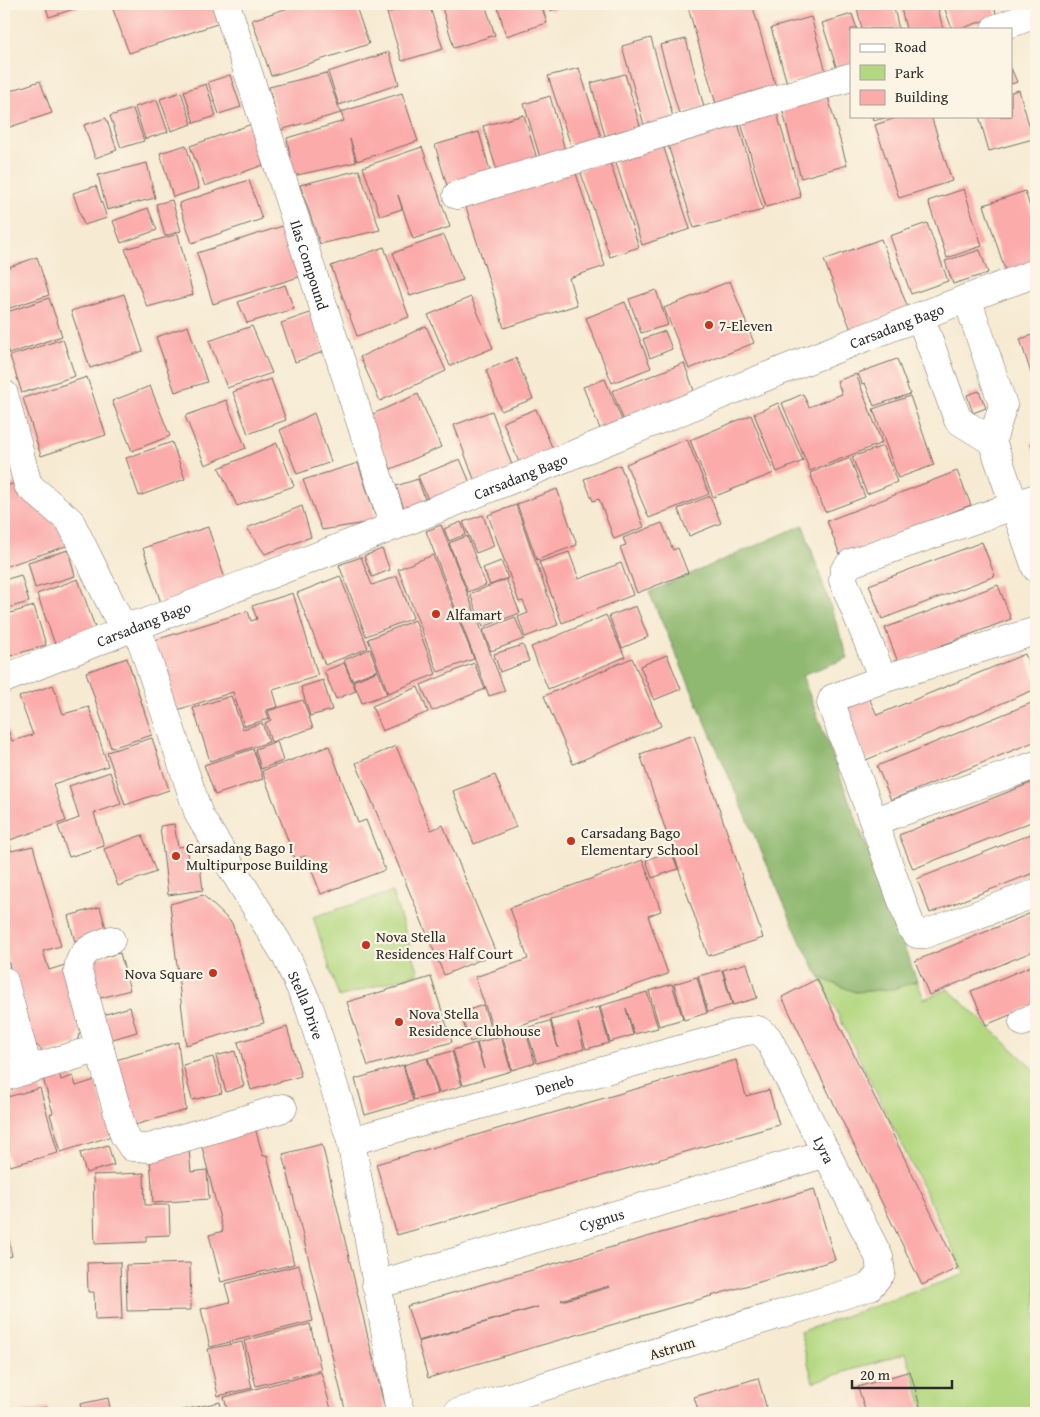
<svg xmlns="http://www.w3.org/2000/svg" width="1040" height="1417" font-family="'Gentium Book Plus',serif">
<rect width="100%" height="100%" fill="#fcf5e5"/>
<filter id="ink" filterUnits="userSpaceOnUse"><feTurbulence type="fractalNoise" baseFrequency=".02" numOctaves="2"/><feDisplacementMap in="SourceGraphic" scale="10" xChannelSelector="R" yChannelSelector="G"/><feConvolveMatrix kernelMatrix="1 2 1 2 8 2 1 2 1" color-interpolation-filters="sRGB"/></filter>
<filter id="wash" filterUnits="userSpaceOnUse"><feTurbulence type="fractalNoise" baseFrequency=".0096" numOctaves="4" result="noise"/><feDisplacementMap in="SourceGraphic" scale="20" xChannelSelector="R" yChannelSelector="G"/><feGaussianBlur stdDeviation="1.12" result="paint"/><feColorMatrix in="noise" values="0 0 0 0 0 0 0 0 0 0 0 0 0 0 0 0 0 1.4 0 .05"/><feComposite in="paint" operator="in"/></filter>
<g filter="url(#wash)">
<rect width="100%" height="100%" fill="#f6ead2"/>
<path fill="#b4d881" stroke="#708256" d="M392 892 419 973 339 997 313 917Z
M820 978 855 992 893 989 917 981 924 999 948 989 1036 1071V1413H925L906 1353 813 1382 800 1332 965 1274Z"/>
<path fill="#8fb86f" stroke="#5d724d" d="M803 525 848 658 802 675 917 981 893 989 855 992 820 978 801 943 649 592Z"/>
<g id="blocks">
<path fill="#fbabaa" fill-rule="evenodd" d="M45 4H89L49 17Z
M111 4H220L226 21 129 53Z
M300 4H355L369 44 271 76 252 20Z
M418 4H429L443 49 402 61 387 13Z
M441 4H485L495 35 454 48Z
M497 4H541L547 23 506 36Z
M548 4H573L550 11Z
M687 4H752L776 87 716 104Z
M856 4H893L899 29H862Z
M900 4H937L943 29H906Z
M943 4H993L997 16 960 29H952Z
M852 14 857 29H851V64L837 69 822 23Z
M811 17 826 72 787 83 771 28Z
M651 38 675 124 646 132 622 46Z
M686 39 704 107 679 114 660 45Z
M389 52 399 84 339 105 328 72Z
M579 68 604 146 574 155 548 76Z
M1011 68 1017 82 1011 84Z
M326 73 341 113 280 130 269 87Z
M625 74 640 126 605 136 591 83Z
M230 75 241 107 219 114 208 82Z
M40 81 52 113 4 129V93Z
M206 84 216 116 194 123 184 91Z
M1019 90 1033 139 989 151 979 116H1011V92Z
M181 92 192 124 171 131 160 99Z
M402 93 418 141 357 161 350 139 356 162 293 176 287 138 344 121 341 112Z
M550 96 566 154 541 161 524 104Z
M828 97 847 165 801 178 782 109Z
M157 100 168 132 145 139 135 107Z
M133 109 144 141 121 148 110 116Z
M777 113 801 197 766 207 741 123Z
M524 115 538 162 498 174 483 126Z
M872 116H888V117L873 121Z
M902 116H931L952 181 899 198 875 125Z
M106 118 117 150 95 158 84 125Z
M738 123 763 210 694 228 668 145Z
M252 124 266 164 205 186 190 146Z
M479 132 491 174 447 186 435 145Z
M186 145 199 189 173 197 160 153Z
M663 145 690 229 642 245 615 160Z
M422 147 450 227 413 239 398 195 402 209 380 216 363 167Z
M609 160 639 247 610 257 580 170Z
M147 163 155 198 107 210 98 175Z
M359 170 380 230 320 244 300 185Z
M575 170 605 266 569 278 577 305 504 328 465 204Z
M249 180 262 219 192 243 179 203Z
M96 186 107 218 84 225 73 193Z
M964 189 982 246 947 258 928 201Z
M1025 191 1036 226V263L1006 273 984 205Z
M172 200 181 231 165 236 156 204Z
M148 208 157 230 121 243 113 221Z
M927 223 948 281 911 294 890 236Z
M286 225 302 276 213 304 197 253Z
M178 234 193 295 147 307 125 249Z
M444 235 463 280 410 296 393 253Z
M881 239 908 308 851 330 824 260Z
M384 247 409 317 357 336 331 266Z
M980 250 988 273 953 284 945 261Z
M37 257 49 295 4 310V269Z
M730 281 754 343 689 369 664 308Z
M285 285 294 309 247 323 238 302Z
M656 290 668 325 641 333 629 299Z
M124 294 143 351 90 368 71 311Z
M471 297 493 348 450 366 428 315Z
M49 298 62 336 9 354 4 339V313Z
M625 302 651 368 612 383 586 318Z
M313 312 323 352 295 362 281 323Z
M188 326 207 382 175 392 156 337Z
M252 326 272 373 227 388 209 341Z
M426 326 446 371 380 401 360 357Z
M665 331 672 349 650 358 643 339Z
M1036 334V389L1020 339Z
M63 339 75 376 22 393 10 356Z
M516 358 533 399 501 411 486 370Z
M897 359 910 394 874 406 865 383 862 384 858 373Z
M684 363 697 399 626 426 612 391Z
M856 374 882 443 810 471 782 403 803 394 809 407 842 394 837 381Z
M87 377 106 435 41 456 23 398Z
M271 379 286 420 248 434 233 392Z
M605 379 625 428 603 436 583 387Z
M150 386 170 436 132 451 112 401Z
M979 391 986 408 973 413 967 395Z
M418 394 441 447 391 469 368 416Z
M910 396 934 465 898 478 873 409Z
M226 400 246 448 205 465 185 416Z
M778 403 803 461 777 472 754 414Z
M536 409 554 452 520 465 503 422Z
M492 411 513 468 475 482 454 425Z
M314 413 331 462 297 474 280 430Z
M751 415 774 473 713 497 690 440Z
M4 425 15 466 4 469Z
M687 439 709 494 649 518 626 464Z
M1036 441V457L1031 443Z
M172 442 185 479 139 496 126 458Z
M277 443 294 486 237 506 219 468Z
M883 446 897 482 867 494 852 457Z
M850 458 865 497 825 512 810 473Z
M460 459 471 485 429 502 418 476Z
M358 463 377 521 322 530 303 480Z
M620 465 644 527 614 539 599 499 593 501 584 479Z
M957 471 971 505 840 555 827 521Z
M418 479 427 505 405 512 396 486Z
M18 482 72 544 4 567V487Z
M557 489 577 545 537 560 517 504Z
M710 496 721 523 689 536 678 509Z
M516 505 558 625 525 637 518 617 528 613 523 601 519 602 488 515Z
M302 506 311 537 265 554 247 528Z
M483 515 494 546 476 553 463 522Z
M461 522 466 534 449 541 444 529Z
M662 523 673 550 678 548 688 573 637 593 620 547 626 545 623 538Z
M441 525 505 691 489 696 426 531Z
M208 527 227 585 162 606 143 548Z
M467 536 486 585 468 592 449 543Z
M982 542 995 576 882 619 869 585Z
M382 549 390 570 372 577 364 556Z
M68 550 75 576 35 588 28 562Z
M569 552 579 579 621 563 633 595 562 623 539 562Z
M433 555 474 659 438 672 398 569Z
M361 557 372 585 397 576 413 618 366 636 339 565Z
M501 561 508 578 490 585 483 568Z
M21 575 29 602 4 609V580Z
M340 576 368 648 325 665 297 593Z
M78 579 97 633 56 647 37 594Z
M506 579 520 613 483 627 470 594Z
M998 585 1011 619 898 662 885 628Z
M293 593 318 676 273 690 278 707 266 710 269 719 244 726 233 692 174 711 152 641 248 611 251 621 257 619 252 606Z
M34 606 46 645 7 657 4 647V615Z
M636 606 648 637 622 648 609 616Z
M606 615 625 657 548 689 531 647Z
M515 617 524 639 491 651 483 630Z
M415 620 436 674 388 693 368 639Z
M523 645 529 661 500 672 494 654Z
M370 649 378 670 352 680 344 660Z
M1025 654 1036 682V689L866 760 844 709 869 698 877 715Z
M667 655 681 689 654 700 640 666Z
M127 658 152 735 111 748 86 672Z
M632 658 661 726 573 764 544 696Z
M344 663 356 691 336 699 324 671Z
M474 663 485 689 432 711 421 685Z
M378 671 387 694 362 703 353 681Z
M323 680 332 710 310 716 301 687Z
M53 685 63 714 89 707 108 766 53 784 66 821 4 842V719L12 741 33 735 19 697Z
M418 687 428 712 382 731 372 706Z
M231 696 243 729 262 723 269 742 210 761 193 708Z
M303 700 313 728 271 742 265 723 271 720 268 711Z
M1036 701V741L891 800 877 766Z
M694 735 763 938 708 956 640 754Z
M152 738 169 790 125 805 107 752Z
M277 741 283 761 261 769 255 749Z
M329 746 358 823 366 820 385 870 321 894 306 856 295 859 262 771Z
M396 746 431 830 443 825 496 953 444 975 356 763Z
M253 749 263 779 215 795 204 765Z
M110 772 121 804 94 813 104 846 69 857 58 826 79 818 69 786Z
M495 775 516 827 474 844 453 791Z
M1036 781V820L913 869 899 835Z
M174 824 178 847 187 846 190 866H200L203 890 168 895 160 826Z
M1036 832V872L930 913 917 879Z
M142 835 156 872 118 886 104 849Z
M10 844 11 851 33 846 61 946 43 951 49 970 65 965 82 1026 76 1044 45 1053 30 1039 4 946V846Z
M671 851 678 869 652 878 646 860Z
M643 860 661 911 648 916 668 974 495 1034 475 977 528 959 510 908Z
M203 895 232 923 264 1023 186 1045 170 904Z
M100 907 107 932 75 942 68 916Z
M1036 911V950L929 995 915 961Z
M120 953 130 990 97 999 87 961Z
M747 963 757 998 733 1005 723 970Z
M1036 964V1004L986 1025 971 991Z
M722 970 732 1005 708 1012 698 976Z
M431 977 452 1042 368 1066 347 1002Z
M697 977 707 1013 684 1020 674 984Z
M817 979 958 1268 922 1285 782 997Z
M672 984 683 1019 659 1026 649 991Z
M647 992 658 1028 634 1034 626 1008 633 1035 610 1042 600 1006Z
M483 1005 493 1034 470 1042 460 1013Z
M130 1007 137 1032 103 1042 96 1017Z
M599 1007 609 1043 586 1049 578 1023 584 1049 537 1063 526 1028 550 1021 558 1048 551 1020Z
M4 1026 13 1054 4 1063Z
M287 1027 301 1076 251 1090 238 1042Z
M525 1028 535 1063 512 1070 502 1035Z
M501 1036 511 1071 463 1085 453 1050 476 1043 484 1069 477 1043Z
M178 1042 186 1110 128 1127 109 1062Z
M235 1051 244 1086 226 1092 216 1056Z
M452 1051 462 1086 439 1093 428 1058Z
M213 1057 222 1093 192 1100 183 1065Z
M427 1058 438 1094 414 1100 404 1065Z
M736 1060 746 1096 769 1090 779 1125 397 1235 376 1164Z
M403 1065 413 1101 365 1115 355 1079Z
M59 1073 61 1080 73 1076 76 1086 95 1080 112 1136 61 1152 50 1114 53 1113 43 1078Z
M40 1088 58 1153 10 1166 4 1143V1098Z
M255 1128 263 1156 267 1155 294 1264 221 1282 209 1235 223 1231 201 1143Z
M322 1144 386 1413H346L283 1154Z
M108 1145 114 1165 86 1173 80 1153Z
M189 1149 191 1172 207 1170 209 1199 153 1203 150 1158Z
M144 1173 145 1205H169L170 1235 146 1236V1242L95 1244 93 1175Z
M814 1189 835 1260 428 1378 418 1342 538 1307 418 1341 407 1306ZM609 1286 610 1287 562 1301 561 1300Z
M8 1238 12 1256 4 1258V1239Z
M120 1262 122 1319 95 1320 94 1292H88L87 1263Z
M190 1263 191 1310 127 1311 126 1265Z
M299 1265 313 1321 210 1347 201 1309 230 1302 225 1284Z
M310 1324 321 1370 256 1386 244 1341Z
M242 1342 252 1388 218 1396 208 1349Z
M910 1371 922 1413H866L858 1387Z
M321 1372 332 1413H228L224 1397Z
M758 1378 768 1413H699L694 1397Z
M108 1398 111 1413H82L80 1404Z
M220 1402 222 1413H174V1412Z
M48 1407 49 1413H21V1412Z"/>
</g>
</g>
<g filter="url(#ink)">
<use href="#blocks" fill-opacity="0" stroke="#726e65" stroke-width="1"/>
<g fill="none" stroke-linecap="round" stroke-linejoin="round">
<g stroke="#726e65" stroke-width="29">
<g id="minor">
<path id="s1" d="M226 4 394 526"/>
<path d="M995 29 1036 14"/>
<path d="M457 195 851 77"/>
<path d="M967 298 1003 405 992 441 1036 568"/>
<path d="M920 316 958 420 992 441"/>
<path d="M4 394 28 485 70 521 124 630"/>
<path id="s2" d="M136 624 199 815 286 956 310 1009 351 1141 400 1413"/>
<path d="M1036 631 883 679 833 698 831 703 912 929 917 934H925L1036 893"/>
<path id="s3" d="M4 679C150 619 298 565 445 506 642 428 837 345 1036 273"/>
<path d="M883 679 843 580 844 571 851 563 1036 498"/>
<path d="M875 821 1036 765"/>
<path d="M111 940C93 946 79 951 78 971L124 1135 132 1147 149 1148 283 1108"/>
<path d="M4 981 28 1069"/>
<path d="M1023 1022 1036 1017"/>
<path d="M4 1077 100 1048"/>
<path id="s4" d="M351 1141 746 1031 758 1030 768 1038 879 1257 881 1273 869 1287 457 1413"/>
<path id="s5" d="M376 1285 827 1153"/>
</g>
</g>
<use href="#minor" stroke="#fff" stroke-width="28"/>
</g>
</g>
<g fill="#c8321e" stroke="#fcf5e5" stroke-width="2">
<circle cx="709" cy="325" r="5"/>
<circle cx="436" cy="614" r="5"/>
<circle cx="571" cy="841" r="5"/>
<circle cx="176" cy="856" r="5"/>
<circle cx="366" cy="945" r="5"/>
<circle cx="213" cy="973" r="5"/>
<circle cx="399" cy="1022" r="5"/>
</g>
<g text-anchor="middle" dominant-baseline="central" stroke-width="4.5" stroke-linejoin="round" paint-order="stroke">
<g font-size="15" fill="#2b2b2b" stroke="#fcf5e5">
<text stroke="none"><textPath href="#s1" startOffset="274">Ilas Compound</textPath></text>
<text stroke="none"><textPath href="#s3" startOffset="960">Carsadang Bago</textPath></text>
<text stroke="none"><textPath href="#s3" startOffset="555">Carsadang Bago</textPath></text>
<text stroke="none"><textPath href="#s3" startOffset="150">Carsadang Bago</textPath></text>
<text stroke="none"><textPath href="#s2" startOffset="420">Stella Drive</textPath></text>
<text stroke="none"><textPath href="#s4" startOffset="211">Deneb</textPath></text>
<text stroke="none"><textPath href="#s4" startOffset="560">Lyra</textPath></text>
<text stroke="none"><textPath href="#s5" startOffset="235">Cygnus</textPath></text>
<text transform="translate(672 1348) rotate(-17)">Astrum</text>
</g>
<g font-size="15" fill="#2b2b2b" stroke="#fcf5e5" text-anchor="start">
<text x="719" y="325">7-Eleven</text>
<text x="446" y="614">Alfamart</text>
<text x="581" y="832">Carsadang Bago<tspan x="581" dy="17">Elementary School</tspan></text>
<text x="186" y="847">Carsadang Bago I<tspan x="186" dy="17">Multipurpose Building</tspan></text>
<text x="376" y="936">Nova Stella<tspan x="376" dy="17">Residences Half Court</tspan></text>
<text x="203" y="973" text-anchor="end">Nova Square</text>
<text x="409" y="1013">Nova Stella<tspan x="409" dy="17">Residence Clubhouse</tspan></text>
</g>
</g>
<rect width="1040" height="1417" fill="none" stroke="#fcf5e5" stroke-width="20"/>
<rect x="850" y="28" width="162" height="90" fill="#fcf5e5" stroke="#a8a49b"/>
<rect x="860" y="44" width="25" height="8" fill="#ffffff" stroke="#a8a49b"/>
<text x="895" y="52" font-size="15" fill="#2b2b2b">Road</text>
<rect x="860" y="65" width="25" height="15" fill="#b4d881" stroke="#a8a49b"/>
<text x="895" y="78" font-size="15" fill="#2b2b2b">Park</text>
<rect x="860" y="90" width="25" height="15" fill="#fbabaa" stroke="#a8a49b"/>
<text x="895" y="102" font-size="15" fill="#2b2b2b">Building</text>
<path d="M852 1380v8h100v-8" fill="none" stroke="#2b2b2b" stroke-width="2.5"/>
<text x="860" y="1380" font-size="15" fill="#2b2b2b" stroke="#fcf5e5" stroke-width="4" paint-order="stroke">20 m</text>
</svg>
